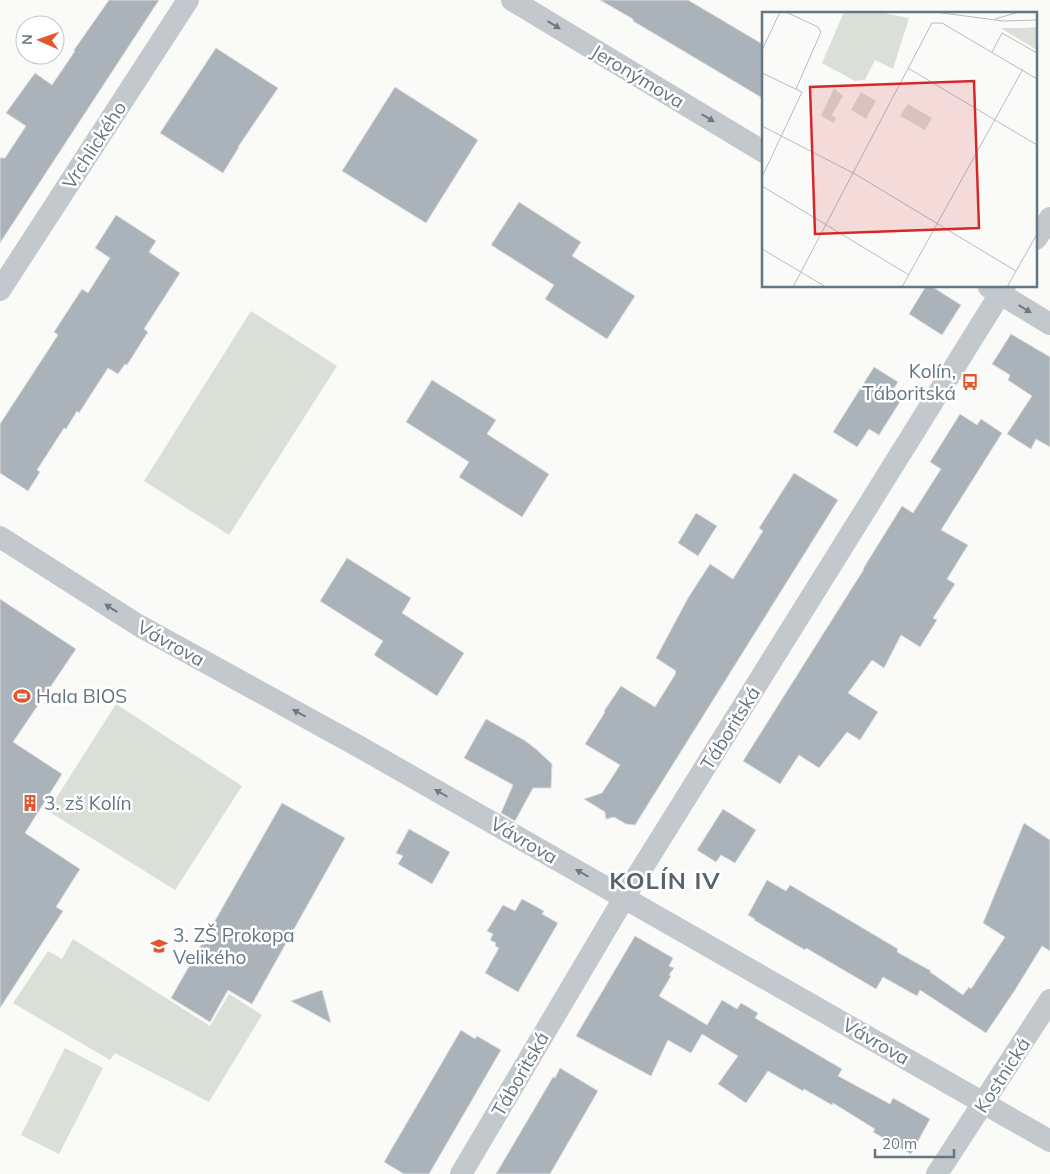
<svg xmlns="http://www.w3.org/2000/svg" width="1050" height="1174" font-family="Mulish,sans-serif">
<rect width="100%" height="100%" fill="#fafaf8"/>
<path fill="#dadfd7" d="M251 311 337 366 229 535 144 481Z
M116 704 242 786 175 890 48 811Z
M73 939 210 1026 229 994 262 1015 209 1102 115 1053 110 1060 13 1003 48 951 62 959Z
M65 1048 103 1068 59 1154 21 1135Z"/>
<path fill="#aab3b9" stroke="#dcdcda" d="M109 0H159L0 243V158H5L26 126 6 113 35 73 52 85 75 51 74 50Z
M600 0H688L764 45V99L633 21V19Z
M216 48 278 88 238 147H239L223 173 160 133Z
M395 87 478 140 426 223 342 171Z
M519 202 581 242 572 256 635 296 607 339 545 299 554 285 491 245Z
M116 215 156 241 149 252 180 273 144 329 148 332 127 365 125 364 118 374 108 368 79 413 77 411 66 429 64 428 37 470 40 472 28 491 0 473V424L58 335 54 332 82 289 88 293 110 258 95 248Z
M926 286H931L961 305 942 335 909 314Z
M1011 334 1050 357V447L1036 439 1031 449 1007 434 1032 396 1008 380 1010 375 992 364Z
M874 367 898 382 892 391 903 397 879 435 869 429 857 447 833 432Z
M432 380 496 420 487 434 549 474 522 517 459 477 469 462 406 422Z
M960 414 977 425 981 419 1002 433 941 530 968 545 947 579 955 584 933 618 937 620 920 647 901 635 884 668 872 660 848 693 878 712 860 740 847 732 819 768 799 755 780 784 743 761 864 569H863L902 506 913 513 941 469 930 462Z
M794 473 838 500 635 825 626 824 614 817 606 819 605 812 584 799 602 793 620 765 585 744 605 712 604 711 621 686 655 707 676 673 675 672 676 671 656 658 688 598 710 564 733 579 763 531 759 528Z
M696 513 717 526 698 556 678 543Z
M347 558 411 598 402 613 464 653 437 696 374 655 383 641 320 601Z
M0 599 76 649 13 742 62 774 25 833 80 869 56 907 63 911 0 1008Z
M486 719 524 740 536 749 552 764 551 788H533L515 821 501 813 513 785 464 758Z
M282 803 345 838 252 1004 228 990 210 1022 171 998Z
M723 809 756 830 735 863 721 855 716 862 697 850Z
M1024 823 1050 840V951L1042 946 1015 990 986 1033 920 990 917 996 883 977 876 989 806 948 805 950 793 943 754 920 755 919 748 915 767 880 786 891 790 885 898 949 897 952 931 971 930 972 963 995 969 987 971 989 1005 937 983 923Z
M409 829 450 852 432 884 398 864 403 856 396 853Z
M522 899 544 911 542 914 558 923 518 992 485 973 499 948 495 946 496 943 490 940 493 934 487 931 503 905 515 911Z
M635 936 673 958 669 966 674 968 669 975 671 976 659 996 707 1025 722 1000 737 1009 741 1003 758 1013 755 1018 842 1069 838 1076 890 1104 893 1098 930 1119 911 1154 873 1132 875 1129 833 1103 832 1105 804 1089 803 1091 768 1071 746 1103 718 1084 738 1056 702 1034 691 1053 668 1040 651 1076 576 1036Z
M322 990 331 1023 291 1001Z
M461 1030 475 1039 477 1036 501 1050 429 1174H404L384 1162Z
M560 1068 598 1091 550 1174H496L553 1077 555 1078Z"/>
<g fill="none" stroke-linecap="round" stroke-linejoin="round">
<path stroke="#c3c8cc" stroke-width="22" d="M512 0 764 152
M1036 239 1050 218
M989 287 1050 324
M0 290 188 0
M0 537 138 625 358 746 1050 1141
M461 1174 636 878 1005 286
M937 1174 1050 1000"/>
</g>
<defs><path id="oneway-solid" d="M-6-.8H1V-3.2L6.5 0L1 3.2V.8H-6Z" transform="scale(1.25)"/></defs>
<g fill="#6a7a87">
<use href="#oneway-solid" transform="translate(554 25) rotate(31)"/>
<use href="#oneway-solid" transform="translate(708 118) rotate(31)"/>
<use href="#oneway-solid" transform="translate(1025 309) rotate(31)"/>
<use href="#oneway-solid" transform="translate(111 608) rotate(-147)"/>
<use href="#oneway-solid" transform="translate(299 713) rotate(-151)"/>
<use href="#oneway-solid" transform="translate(441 793) rotate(-150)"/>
<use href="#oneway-solid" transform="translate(582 873) rotate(-150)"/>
</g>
<defs>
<g id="bus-bare" transform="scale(1.35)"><path d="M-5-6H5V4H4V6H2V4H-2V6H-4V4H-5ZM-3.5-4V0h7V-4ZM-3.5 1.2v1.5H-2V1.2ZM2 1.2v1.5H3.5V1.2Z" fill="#e4572e" stroke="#fff" stroke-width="2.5" paint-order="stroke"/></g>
<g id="stadium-bare" transform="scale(1.35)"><path d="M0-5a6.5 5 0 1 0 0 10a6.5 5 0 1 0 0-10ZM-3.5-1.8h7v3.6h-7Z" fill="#e4572e" stroke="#fff" stroke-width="2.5" paint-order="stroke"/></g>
<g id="building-bare" transform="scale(1.35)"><path d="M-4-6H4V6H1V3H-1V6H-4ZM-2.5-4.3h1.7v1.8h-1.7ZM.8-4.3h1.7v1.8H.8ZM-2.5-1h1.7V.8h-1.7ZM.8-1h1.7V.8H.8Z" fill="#e4572e" stroke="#fff" stroke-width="2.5" paint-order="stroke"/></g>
<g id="school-bare" transform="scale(1.35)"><path d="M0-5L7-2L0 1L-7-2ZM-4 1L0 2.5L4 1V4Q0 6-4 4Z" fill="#e4572e" stroke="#fff" stroke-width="2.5" paint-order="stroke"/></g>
</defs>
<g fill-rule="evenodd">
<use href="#bus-bare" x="970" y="382"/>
<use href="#stadium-bare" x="22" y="696"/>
<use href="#building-bare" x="30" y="803"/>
<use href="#school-bare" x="159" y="946"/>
</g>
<g text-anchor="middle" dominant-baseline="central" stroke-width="5" stroke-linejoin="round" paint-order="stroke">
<g font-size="19" fill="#657683" stroke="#fff">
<text transform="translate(638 76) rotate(31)">Jeronýmova</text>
<text transform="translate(94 145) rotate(-57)">Vrchlického</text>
<text transform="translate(171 643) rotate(29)">Vávrova</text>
<text transform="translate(730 728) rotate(-58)">Táboritská</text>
<text transform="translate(524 840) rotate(30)">Vávrova</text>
<text transform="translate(876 1041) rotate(30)">Vávrova</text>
<text transform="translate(520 1074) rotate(-60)">Táboritská</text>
<text transform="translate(1002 1075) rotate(-57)">Kostnická</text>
</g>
<g font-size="19" fill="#657683" stroke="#fff" text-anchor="start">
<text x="956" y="371" text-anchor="end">Kolín,<tspan x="956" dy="22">Táboritská</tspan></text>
<text x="36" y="696">Hala BIOS</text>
<text x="44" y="803">3. zš Kolín</text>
<text x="173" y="935">3. ZŠ Prokopa<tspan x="173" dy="22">Velikého</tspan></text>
</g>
<g font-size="24" font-weight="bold" letter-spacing="1" fill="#57646e" stroke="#fff">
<text x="665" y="880">KOLÍN IV</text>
</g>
</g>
<g transform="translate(762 12)">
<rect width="275" height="275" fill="#fafaf8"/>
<path d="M82 0H117L147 6 131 57 113 48 103 68 93 69 60 51ZM275 15V38L239 16H261ZM72 76 81 84 70 103 74 106 72 111 59 104ZM99 80 114 89 104 107 89 98ZM146 92 170 106 163 118 138 104Z" fill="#dadfd7"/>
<path fill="none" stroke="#b5bdc2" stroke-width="1" d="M24 0 56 15 59 20 34 77M173 0 241 9 275 8M233 7 257 0M0 38 18 0M230 40 240 21 275 41M146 56 275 133M0 61 40 80 0 165M0 114 93 162 254 259M0 174 147 263M0 237 64 275M31 275 170 11H180L275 67M140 275 261 57M245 275 275 222"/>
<path fill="#d62828" fill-opacity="0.15" stroke="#d62828" stroke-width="2.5" d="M212 69 217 216 53 222 48 75Z"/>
<rect width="275" height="275" fill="none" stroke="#657683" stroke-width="2.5"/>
</g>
<g transform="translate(40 40) rotate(272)"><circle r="24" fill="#ffffff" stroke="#c1c8cd"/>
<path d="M0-4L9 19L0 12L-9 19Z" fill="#e4572e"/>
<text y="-8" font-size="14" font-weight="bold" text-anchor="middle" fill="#657683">N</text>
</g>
<path d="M875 1149v8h79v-8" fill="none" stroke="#657683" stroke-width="2.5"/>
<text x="882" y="1149" font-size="15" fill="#657683" stroke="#ffffff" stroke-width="4" paint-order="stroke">20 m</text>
</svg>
